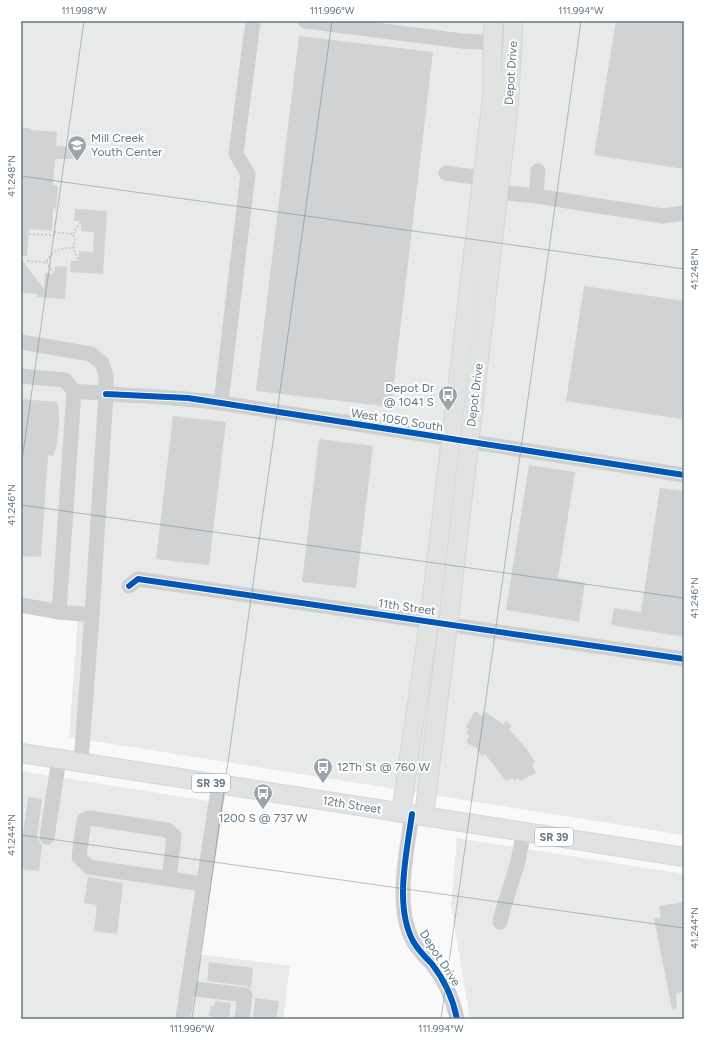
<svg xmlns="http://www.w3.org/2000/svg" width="705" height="1040" font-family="Figtree,sans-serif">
<rect width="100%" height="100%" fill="#f9f9f9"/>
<path fill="#e8e9e9" d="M21 21H684V835L69 737 78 616 21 611Z
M21 771 214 802 191 953 290 966 283 1019H21Z
M457 838 684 874V1019H470L451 905Z"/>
<path fill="#d0d2d3" d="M616 21H684V169L594 155Z
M299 36 433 52 391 407 256 391Z
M21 127 28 128 31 130 57 132 56 146 74 147 73 159H55L53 185 58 186 56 209 53 208 52 231 29 229 27 256H21Z
M75 209 107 211 103 274 70 272 71 261H79V251L93 252 94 232 81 231V221H74Z
M21 259 44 289 45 273 55 274V266L67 267 65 299 37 297V294L21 293Z
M584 286 684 301V401L681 419 566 401Z
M21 399 57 402 59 411V422L57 444 53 456 48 455 41 557 21 556Z
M173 416 226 422 209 565 156 559Z
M319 439 373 446 356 588 302 582Z
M529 465 575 472 558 578 585 583 579 622 506 610Z
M660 488 684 491V637L611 625 614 608 641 612Z
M475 711 482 716 485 712 503 724 506 721 512 726 509 729 526 748 535 762 532 764 536 773 520 781 518 778 515 781 512 778 506 781 485 754 482 756 477 750 478 749 466 742 469 736 466 732 469 730 466 727Z
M28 797 42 799 37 838 42 845 39 871 21 869V848Z
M88 877 123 883 117 934 94 931 97 905 84 903Z
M684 902V992L676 993 677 1008 672 1009 654 919 661 917 659 906Z
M209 962 253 968 251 988 246 986 207 981Z
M255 998 279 1001 276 1019H253Z
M215 1001 231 1003 229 1019H213V1016H209L211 1006H214Z"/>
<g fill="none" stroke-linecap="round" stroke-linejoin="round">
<g stroke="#d5d6d7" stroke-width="20">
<path id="major" d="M21 753 684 857
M401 813 429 622 492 97 493 21
M424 816 448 624 509 104 513 32V21"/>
</g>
<path stroke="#cbcccd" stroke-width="2" stroke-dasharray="2 2" stroke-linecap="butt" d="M29 234 54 235V232L73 234 75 240 73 248 79 261
M73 234 81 221
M27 261 46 262C53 250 59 248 73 248
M46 262 55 274"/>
<path stroke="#cecfd0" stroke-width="15" d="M305 21 462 41 513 44
M446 173 482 178
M487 191 536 196 538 171
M536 196 663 216 684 213
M21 342 91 354 102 363 106 375V394L92 615 81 762
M21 376 65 380 74 391
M221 403 248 174 236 154 253 21
M129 586 138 579 684 659
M21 605 59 612 92 615
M59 612 74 391C123 396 172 396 221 403L684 475
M412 814C407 851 394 906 413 941 418 950 425 957 432 964 445 981 453 998 457 1019
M47 837 59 759
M169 879 174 836 167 830 90 818 84 820 79 857 89 867 203 884
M500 922 502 913 517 865 524 832
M188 988 245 995 242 1019
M183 1019 219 784"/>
<use href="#major" stroke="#e1e2e2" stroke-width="18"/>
<g stroke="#fff" stroke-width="8">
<path id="cycleway" d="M106 394 188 398 221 403 684 475
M129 586 138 579 684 659
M412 814C407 851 394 906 413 941 418 950 425 957 432 964 445 981 453 998 457 1019"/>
</g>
<use href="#cycleway" stroke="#0057b8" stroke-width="6"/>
</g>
<path fill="none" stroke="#657683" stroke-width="1" stroke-opacity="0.45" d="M21 176 684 269M21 468 84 21M21 505 684 598M21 835 684 928M192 1019 332 21M441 1019 581 21"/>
<defs>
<g id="school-pin" transform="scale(1)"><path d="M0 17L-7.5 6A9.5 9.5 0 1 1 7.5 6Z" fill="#99a4ac" stroke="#fff"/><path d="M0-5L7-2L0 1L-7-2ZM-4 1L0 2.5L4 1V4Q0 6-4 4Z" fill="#fff"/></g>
<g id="bus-pin" transform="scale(1)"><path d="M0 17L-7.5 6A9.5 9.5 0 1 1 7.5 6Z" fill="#99a4ac" stroke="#fff"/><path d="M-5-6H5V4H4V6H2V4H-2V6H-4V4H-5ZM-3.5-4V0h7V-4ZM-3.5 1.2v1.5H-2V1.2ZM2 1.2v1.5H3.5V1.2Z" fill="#fff"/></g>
</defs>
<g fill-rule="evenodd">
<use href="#school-pin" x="77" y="145"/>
<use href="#bus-pin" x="448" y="395"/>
<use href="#bus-pin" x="323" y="767"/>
<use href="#bus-pin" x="263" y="793"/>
</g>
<g text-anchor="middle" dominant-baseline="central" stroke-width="4" stroke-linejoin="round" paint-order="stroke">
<g fill="#fff" stroke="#939fa8" stroke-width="1">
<rect x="192" y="774" width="38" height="18" rx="3"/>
<rect x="535" y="828" width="38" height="18" rx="3"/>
</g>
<g font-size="11" font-weight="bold" fill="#657683">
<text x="211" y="783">SR 39</text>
<text x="554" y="837">SR 39</text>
</g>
<g font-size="12" fill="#657683" stroke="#fff">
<text transform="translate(511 73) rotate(-86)">Depot Drive</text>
<text transform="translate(475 395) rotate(-83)">Depot Drive</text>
<text transform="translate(397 420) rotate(9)">West 1050 South</text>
<text transform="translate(407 607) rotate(8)">11th Street</text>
<text transform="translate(352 805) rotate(9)">12th Street</text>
<text transform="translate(440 958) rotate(57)">Depot Drive</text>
</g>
<g font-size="12" fill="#657683" stroke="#fff" text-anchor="start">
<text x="91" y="138">Mill Creek<tspan x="91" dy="14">Youth Center</tspan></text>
<text x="434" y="388" text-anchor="end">Depot Dr<tspan x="434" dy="14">@ 1041 S</tspan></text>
<text x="337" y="767">12Th St @ 760 W</text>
<text x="263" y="818" text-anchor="middle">1200 S @ 737 W</text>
</g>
</g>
<rect width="705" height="1040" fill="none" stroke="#ffffff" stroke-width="44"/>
<rect x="22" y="22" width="661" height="996" fill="none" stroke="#657683" stroke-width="1.5"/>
<g font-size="10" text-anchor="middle" fill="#657683">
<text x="84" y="14">111.998°W</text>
<text x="332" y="14">111.996°W</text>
<text x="581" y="14">111.994°W</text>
<text transform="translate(11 176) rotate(-90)" y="4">41.248°N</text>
<text transform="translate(694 269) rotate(-90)" y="4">41.248°N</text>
<text transform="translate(11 505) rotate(-90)" y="4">41.246°N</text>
<text transform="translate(694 598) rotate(-90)" y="4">41.246°N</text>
<text transform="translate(11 835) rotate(-90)" y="4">41.244°N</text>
<text transform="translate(694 928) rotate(-90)" y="4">41.244°N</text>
<text x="192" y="1032">111.996°W</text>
<text x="441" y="1032">111.994°W</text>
</g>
</svg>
